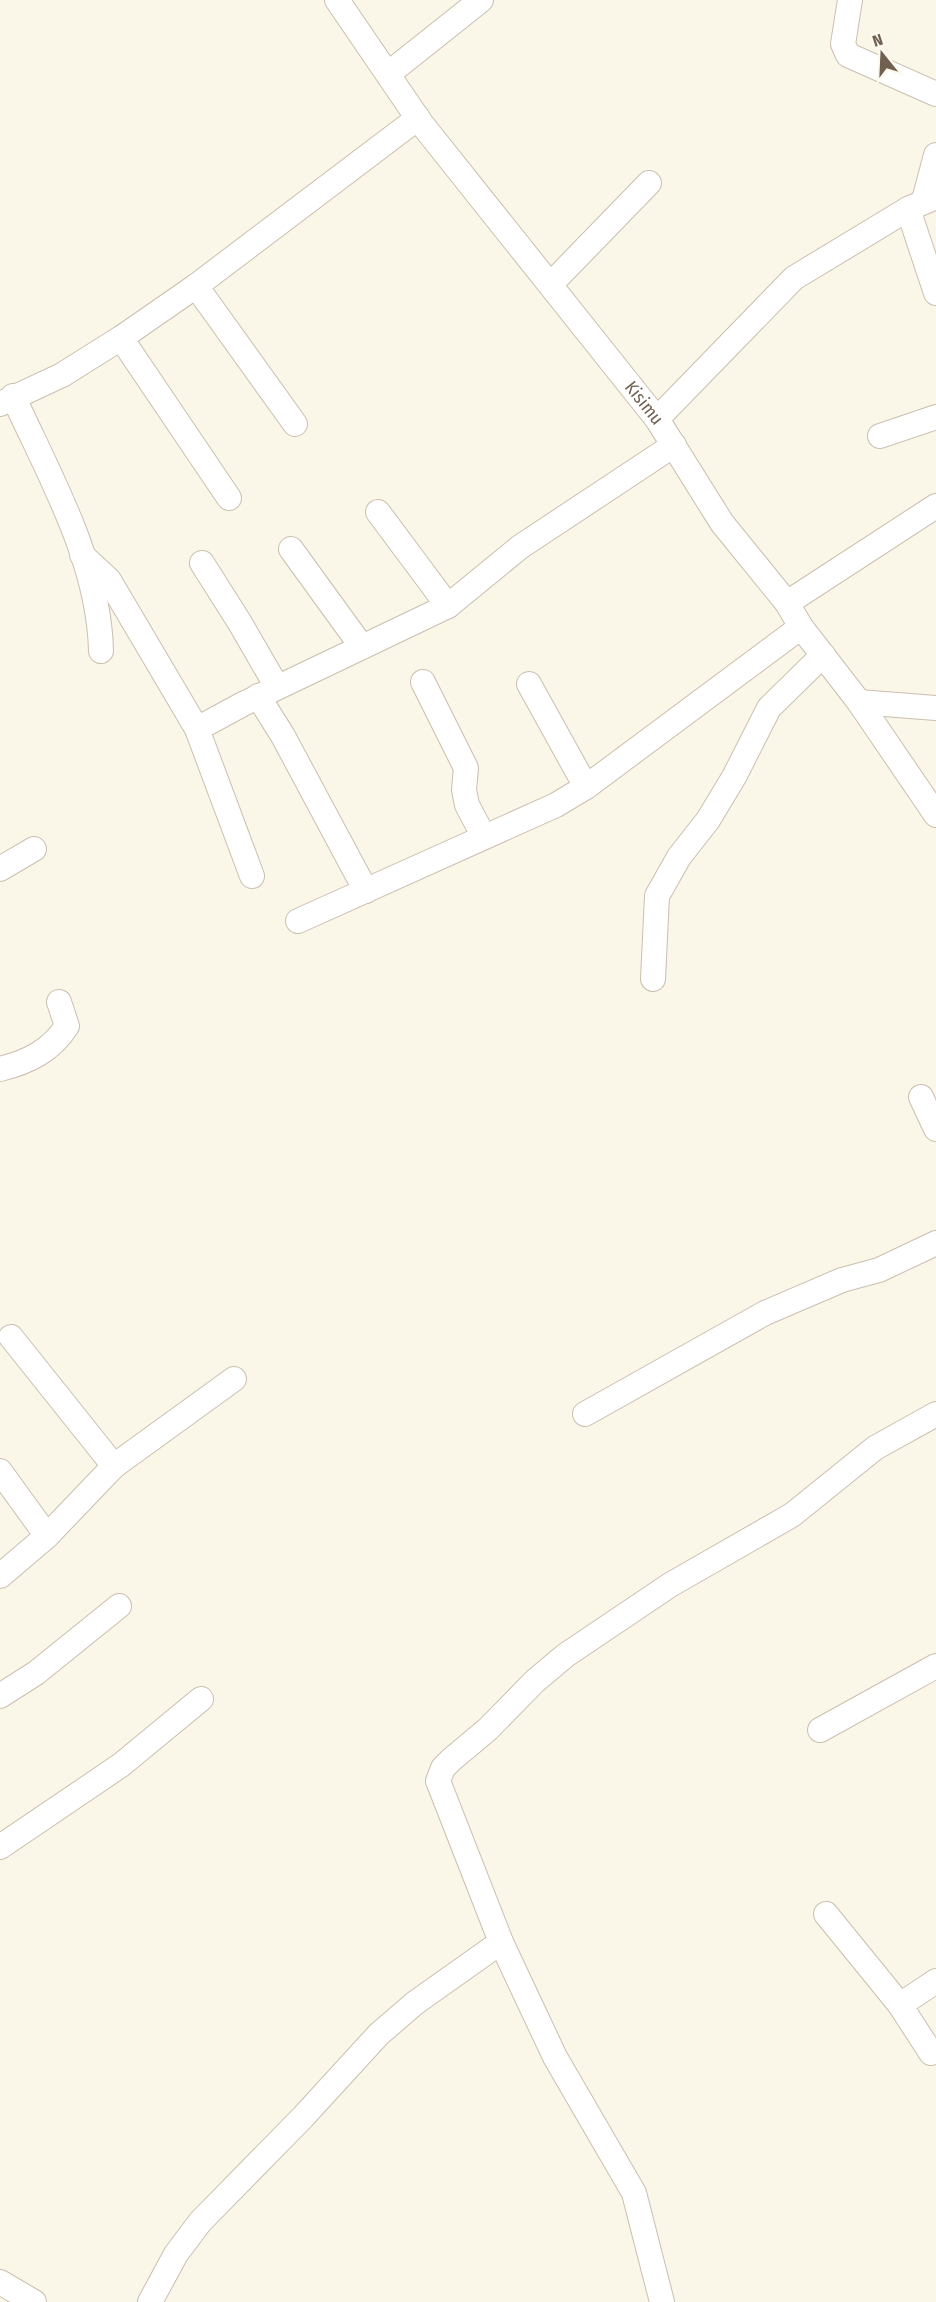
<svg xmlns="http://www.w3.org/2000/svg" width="936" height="2302" font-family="'Fira Sans Condensed',sans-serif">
<rect width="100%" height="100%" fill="#faf6e8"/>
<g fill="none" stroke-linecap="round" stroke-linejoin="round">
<g stroke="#cbbfaf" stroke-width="26">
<g id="minor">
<path id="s1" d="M337 0 421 123 657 419 722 523 787 603 801 627 859 702 936 815"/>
<path d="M850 0 843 44 848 55 936 94"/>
<path d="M388 74 481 0"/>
<path d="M924 200 936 155"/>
<path d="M908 209 936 293"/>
<path d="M551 284 649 183"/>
<path d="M196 286 295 424"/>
<path d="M121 338 229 498"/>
<path d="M13 396C50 477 99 561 101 651"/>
<path d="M0 404 62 375 121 338 196 286 418 118"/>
<path d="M657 419 794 278 908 209 936 197"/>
<path d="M880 436 936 417"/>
<path d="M378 512 448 606"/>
<path d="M291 549 362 647"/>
<path d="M82 555 109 580 197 729 252 876"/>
<path d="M202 563 240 623 277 687"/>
<path d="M787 603 936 506"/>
<path d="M423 682 466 768 464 790 467 805 484 837"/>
<path d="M529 684 586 787"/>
<path d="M258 696 283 736 366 891"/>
<path d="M859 702 936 708"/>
<path d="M197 729 243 704 448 606 520 547 674 445"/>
<path d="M0 869 34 849"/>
<path d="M298 921 556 805 586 787 801 627"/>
<path d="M653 979 657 896 679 857 708 820 734 777 769 708 823 655"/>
<path d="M0 1069C28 1062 51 1051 67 1026L59 1002"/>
<path d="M921 1097 936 1129"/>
<path d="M11 1337 114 1466"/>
<path d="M585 1414 765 1313 842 1280 879 1270 936 1243"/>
<path d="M0 1471 47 1536"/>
<path d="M0 1576 47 1536 114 1466 234 1379"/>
<path d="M0 1696 36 1673 119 1606"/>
<path d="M820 1730 936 1666"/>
<path d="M0 1847 121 1765 201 1699"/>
<path d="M826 1914 900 2005 931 2053"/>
<path d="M900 2005 936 1981"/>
<path d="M0 2282 34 2302"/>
<path d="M150 2302 176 2254 200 2222 303 2117 379 2034 415 2003 501 1942"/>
<path d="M662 2302 634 2193 555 2057 501 1942 438 1781 443 1768 451 1760 488 1729 535 1681 566 1655 670 1585 792 1515 875 1448 936 1414"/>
</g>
</g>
<use href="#minor" stroke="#fff" stroke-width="24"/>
</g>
<g text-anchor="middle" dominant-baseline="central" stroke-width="4.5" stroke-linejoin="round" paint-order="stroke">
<g font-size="18" fill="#71604f" stroke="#fdf9ee">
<text stroke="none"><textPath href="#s1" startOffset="507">Kisimu</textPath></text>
</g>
</g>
<g transform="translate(882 54) rotate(342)" stroke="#fdf9ee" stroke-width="4.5" paint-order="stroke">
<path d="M0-4.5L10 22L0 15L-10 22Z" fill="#71604f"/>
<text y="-9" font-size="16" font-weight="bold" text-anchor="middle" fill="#71604f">N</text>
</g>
</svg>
